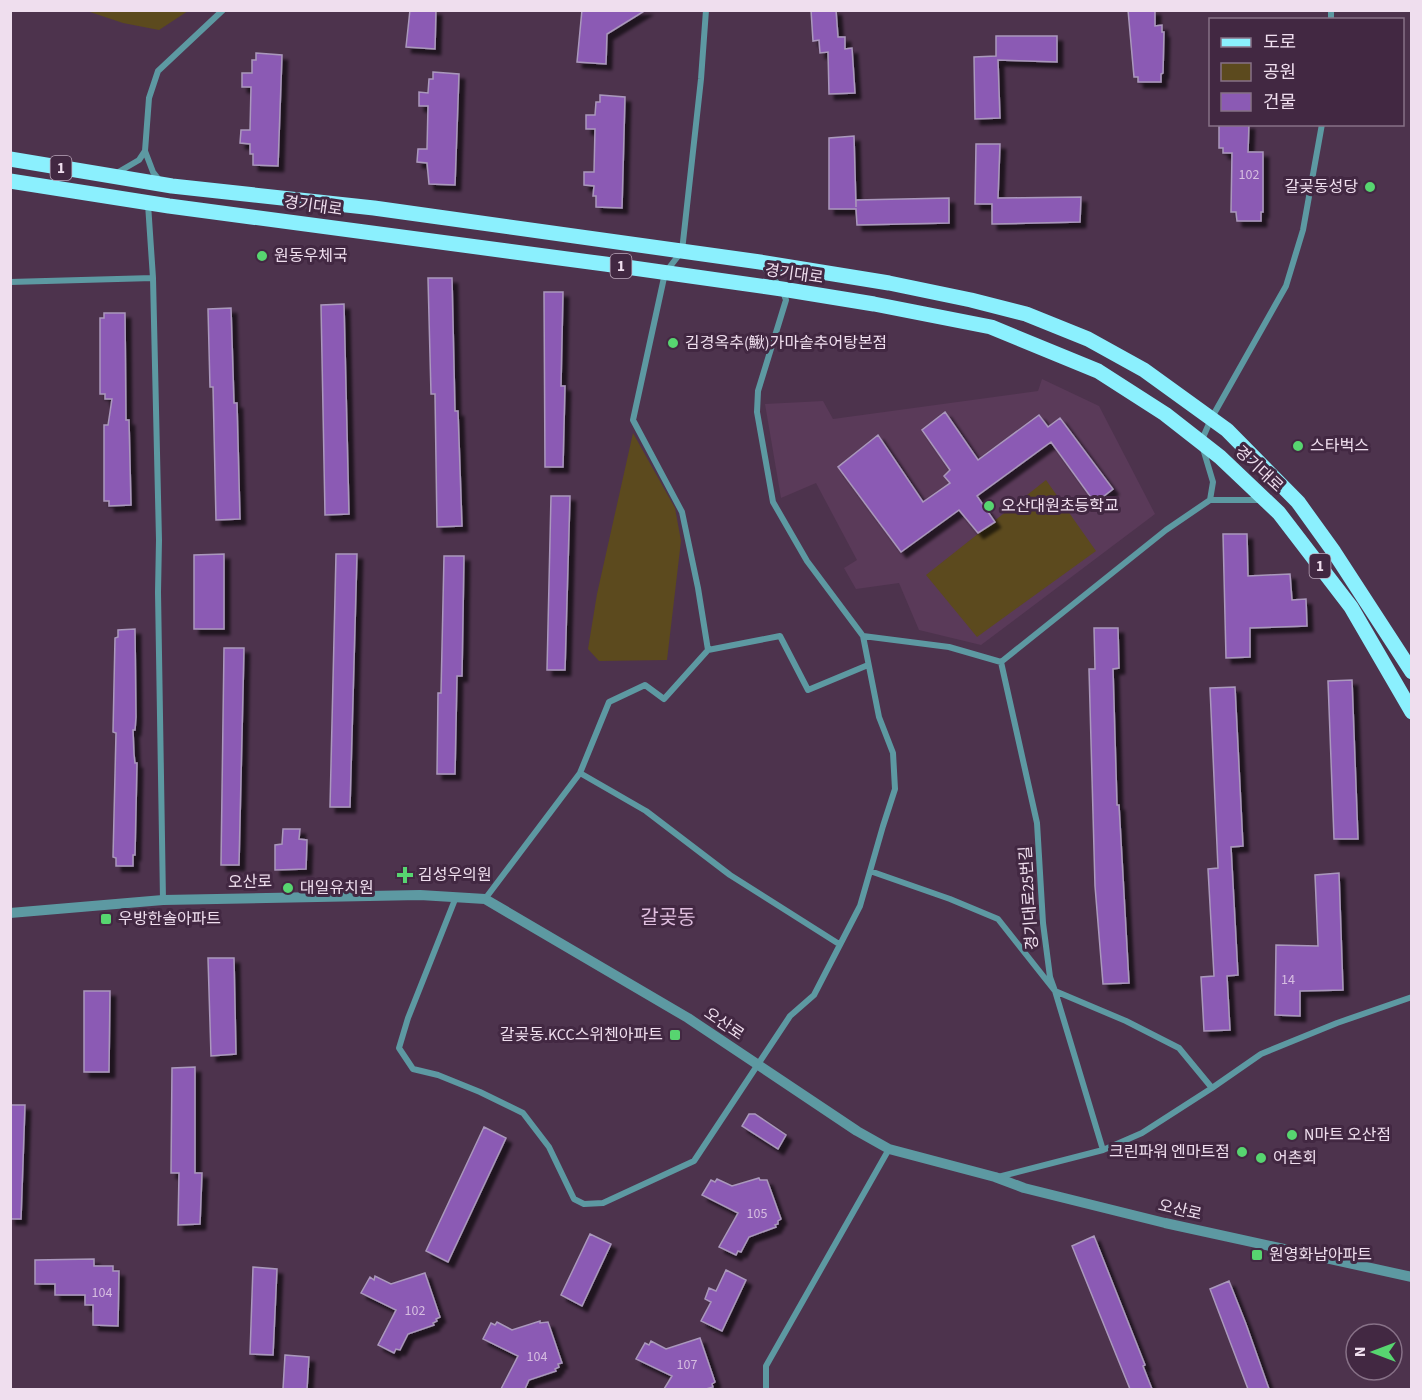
<svg xmlns="http://www.w3.org/2000/svg" width="1422" height="1400" font-family="'Source Sans 3','Noto Sans KR',sans-serif">
<defs>
<filter id="shadow"><feDropShadow dx="5.5" dy="5.5" stdDeviation="1.5" flood-color="#0009"/></filter>
</defs>
<rect width="100%" height="100%" fill="#4d334d"/>
<path fill="#5a3a59" d="M1042 379 1099 406 1155 514 981 645 919 630 899 583 856 589 844 568 857 560 816 483 781 498 765 404 823 401 833 419 1038 391Z"/>
<path fill="#5c4a1e" d="M87 11 188 10V11L159 30 123 23Z
M633 433 675 508 681 541 667 660 599 661 588 649 597 594Z
M1046 480 1096 551 977 637 926 575Z"/>
<path fill="#8b5ab4" stroke="#aa98bc" stroke-width="1.5" filter="url(#shadow)" d="M410 10H436L435 49 406 47Z
M582 10H646L607 34 606 64 577 62Z
M811 10H836L838 37H845V49L852 48 855 93 829 94 828 52 820 53 819 40 813 41Z
M1128 10H1155V26L1162 25V32H1164L1163 73 1161 74V82H1138V77H1134Z
M996 36H1057V62L998 60 1000 118 975 119 974 57 996 56Z
M256 53 282 55 278 166 253 165V154H250V144L240 143 241 130H250L251 87H242V73H252V60H256Z
M433 72 459 74 455 185 429 184 427 163 417 162 418 149H427L428 106H419V92L428 93 429 79H433Z
M600 95 625 97 622 208 596 207V196H593L594 186 584 185V172H594L595 129H586V115H595L596 102H600Z
M1219 124H1249L1248 152H1263V212H1261V221H1237L1236 212H1231L1232 153H1223V148H1219Z
M854 136 856 207V200L949 198V223L857 225 856 209H829V138Z
M976 144H1000L998 198 1081 197 1080 222 992 224V204H975Z
M428 278H452L455 411H458L462 526 437 527 435 394H431Z
M544 292H563L561 386H565L563 467H545Z
M344 304 349 514 325 515 321 305Z
M231 308 234 403H237L240 519 216 520 213 387H210L208 309Z
M104 313H125L126 420H129L131 505 109 506V501H104V425H108L112 399H105V394H100V318H104Z
M945 412 978 460 1039 415 1048 427 1060 418 1113 489 1095 503 1051 442 977 496 995 522 978 533 959 510 901 552 838 467 878 435 923 502 950 483 944 476 950 470 922 430Z
M551 496H570L565 670H547Z
M1223 534H1247L1248 576 1290 574 1292 600 1306 599 1307 626 1250 628V657L1226 658Z
M224 554V629H194V555Z
M336 554H357L350 807H330Z
M444 556H464L462 676H457L455 774H437L438 693H441Z
M1094 628H1118L1119 668 1113 669 1117 805H1119L1129 983 1103 984 1095 886 1089 669H1095Z
M135 629 136 717 135 730H133L134 754 135 763H137L135 855H133V866H116V858L113 857 116 733 113 732 115 638 118 637V630Z
M224 648H244L239 865H221Z
M1352 680 1358 839H1334L1328 681Z
M1235 687 1243 846 1231 847 1238 975 1227 976 1230 1030 1204 1031 1201 977 1214 976 1208 869 1218 868 1210 688Z
M283 829H300L299 839 307 840 306 869 275 870V845L282 844Z
M1339 873 1343 990 1300 991V1016L1275 1015 1276 945 1318 946 1315 875Z
M208 958H234L236 1054 211 1056Z
M84 991H110L109 1072H84Z
M195 1067V1173H202L200 1224 178 1225 179 1173H171L172 1068Z
M10 1105H25L21 1219H10Z
M749 1114H755L786 1135 778 1149 742 1126Z
M484 1127 506 1138 448 1262 426 1251Z
M759 1178 760 1180H767L781 1219 778 1221V1224L775 1225 776 1227 749 1237 741 1252 738 1251 736 1255 719 1247 738 1213 702 1195 711 1180 715 1182 717 1179 732 1186Z
M590 1234 611 1244 582 1306 561 1295Z
M1094 1236 1145 1365 1143 1366 1152 1389H1130L1072 1246Z
M94 1259V1266H113V1271H119L118 1326 93 1325V1305H85V1295H55V1284H35V1260Z
M253 1267 277 1269 273 1355 250 1354Z
M726 1270 746 1280 722 1331 701 1321 711 1302 705 1299 709 1288 716 1291Z
M425 1273 440 1317 436 1319 437 1321 433 1323 434 1325 408 1334 400 1350 396 1349 394 1353 378 1345 396 1310 361 1293 370 1277 374 1280 375 1276 391 1284Z
M1229 1281 1246 1324 1269 1389H1248L1210 1289Z
M540 1321V1323L548 1322 562 1363 558 1364 559 1367 555 1369 556 1371 529 1380 525 1389H501L518 1356 483 1339 491 1323 495 1325 497 1322 512 1330Z
M700 1338 715 1382 712 1384 713 1387 706 1389H664L672 1376 636 1359 645 1343 649 1345 651 1341 666 1349Z
M285 1355 309 1357 307 1389H283Z"/>
<g fill="none" stroke-linecap="round" stroke-linejoin="round">
<path stroke="#5d99a2" stroke-width="6" d="M1331 20V10
M115 174 139 160 145 151
M160 181 153 172 145 151 149 98 158 71 223 10
M148 204 153 278 159 540 158 592 163 900
M10 282 153 278
M1210 500 1166 530 1001 662 1037 823 1043 923 1050 977 1055 991 1126 1021 1179 1048 1212 1088 1261 1054 1337 1023 1412 997
M1210 500 1213 482 1201 442 1211 419 1286 286 1303 230 1322 124
M1210 500H1261
M863 636 949 647 1001 662
M708 650 780 636 808 690 868 665
M580 773 609 702 645 685 664 699 708 650 698 588 682 512 633 420 665 273 682 251 701 79 706 10
M870 871 950 899 998 919 1055 991 1103 1150
M456 897 408 1018 399 1048 413 1069 438 1075 480 1092 523 1113 549 1147 574 1199 584 1204 603 1203 694 1161 790 1016 814 995 860 906 883 826 895 789 893 753 879 717 863 636 807 561 773 502 757 412 758 391 786 300 782 289 762 265
M485 899 580 773 646 811 730 875 839 944
M998 1177 1103 1150 1142 1133 1212 1088
M766 1390V1366L889 1149"/>
<path stroke="#5d99a2" stroke-width="10" d="M10 913 163 900 420 895 485 899 688 1018 857 1131 889 1149 995 1177 1024 1188 1165 1223 1412 1277"/>
<path stroke="#8bf0fe" stroke-width="15" d="M10 159 172 186 374 208 760 262 889 283 971 300 1026 314 1088 339 1144 370 1227 430 1298 502 1334 552 1412 672
M10 181 169 206 605 264 782 289 874 304 991 327 1098 371 1165 414 1220 457 1279 513 1351 607 1412 712"/>
</g>
<g fill="#57d570" stroke="#422842" stroke-width="2">
<circle cx="1370" cy="187" r="6"/>
<circle cx="262" cy="256" r="6"/>
<circle cx="673" cy="343" r="6"/>
<circle cx="1298" cy="446" r="6"/>
<circle cx="989" cy="506" r="6"/>
<path d="M402 866h6v6h6v6h-6v6h-6v-6h-6v-6h6z"/>
<circle cx="288" cy="888" r="6"/>
<rect x="100" y="913" width="12" height="12" rx="3"/>
<rect x="669" y="1029" width="12" height="12" rx="3"/>
<circle cx="1292" cy="1135" r="6"/>
<circle cx="1242" cy="1152" r="6"/>
<circle cx="1261" cy="1158" r="6"/>
<rect x="1251" y="1249" width="12" height="12" rx="3"/>
</g>
<g text-anchor="middle" dominant-baseline="central" stroke-width="6" stroke-linejoin="round" paint-order="stroke">
<g font-size="14" fill="#d6bde0">
<text x="1249" y="175">102</text>
<text x="1288" y="980">14</text>
<text x="757" y="1214">105</text>
<text x="102" y="1293">104</text>
<text x="415" y="1311">102</text>
<text x="537" y="1357">104</text>
<text x="687" y="1365">107</text>
</g>
<g fill="#422842" stroke="#bba7ba" stroke-width="1.5">
<rect x="50.5" y="156" width="21" height="24" rx="4.5"/>
<rect x="610.5" y="254" width="21" height="24" rx="4.5"/>
<rect x="1309.5" y="554" width="21" height="24" rx="4.5"/>
</g>
<g font-size="15" font-weight="bold" fill="#efdeee">
<text x="61" y="168">1</text>
<text x="621" y="266">1</text>
<text x="1320" y="566">1</text>
</g>
<g font-size="16" fill="#efdeee" stroke="#422842" text-anchor="start">
<text x="1358" y="187" text-anchor="end">갈곶동성당</text>
<text x="274" y="256">원동우체국</text>
<text x="685" y="343">김경옥추(鰍)가마솥추어탕본점</text>
<text x="1310" y="446">스타벅스</text>
<text x="1001" y="506">오산대원초등학교</text>
<text x="418" y="875">김성우의원</text>
<text x="300" y="888">대일유치원</text>
<text x="118" y="919">우방한솔아파트</text>
<text x="663" y="1035" text-anchor="end">갈곶동.KCC스위첸아파트</text>
<text x="1304" y="1135">N마트 오산점</text>
<text x="1230" y="1152" text-anchor="end">크린파워 엔마트점</text>
<text x="1273" y="1158">어촌회</text>
<text x="1269" y="1255">원영화남아파트</text>
</g>
<g font-size="16" fill="#efdeee" stroke="#422842">
<text transform="translate(313 206) rotate(8)">경기대로</text>
<text transform="translate(794 274) rotate(8)">경기대로</text>
<text transform="translate(1259 469) rotate(43)">경기대로</text>
<text transform="translate(250 882) rotate(-1)">오산로</text>
<text transform="translate(1029 898) rotate(-94)">경기대로25번길</text>
<text transform="translate(724 1024) rotate(34)">오산로</text>
<text transform="translate(1180 1210) rotate(13)">오산로</text>
</g>
<g font-size="20" fill="#dfbede" stroke="#422842">
<text x="668" y="918">갈곶동</text>
</g>
</g>
<rect width="1422" height="1400" fill="none" stroke="#efdeee" stroke-width="24"/>
<rect x="1209" y="18" width="195" height="108" fill="#422842" stroke="#877187" stroke-width="1.5"/>
<rect x="1221" y="38" width="30" height="9" fill="#8bf0fe" stroke="#877187" stroke-width="1.5"/>
<text x="1263" y="48" font-size="18" fill="#efdeee">도로</text>
<rect x="1221" y="63" width="30" height="18" fill="#5c4a1e" stroke="#877187" stroke-width="1.5"/>
<text x="1263" y="78" font-size="18" fill="#efdeee">공원</text>
<rect x="1221" y="93" width="30" height="18" fill="#8b5ab4" stroke="#877187" stroke-width="1.5"/>
<text x="1263" y="108" font-size="18" fill="#efdeee">건물</text>
<g transform="translate(1374 1352) rotate(270)"><circle r="28" fill="#422842" stroke="#877187" stroke-width="1.5"/>
<path d="M0-4.5L10 22L0 15L-10 22Z" fill="#57d570"/>
<text y="-9" font-size="16" font-weight="bold" text-anchor="middle" fill="#efdeee">N</text>
</g>
</svg>
